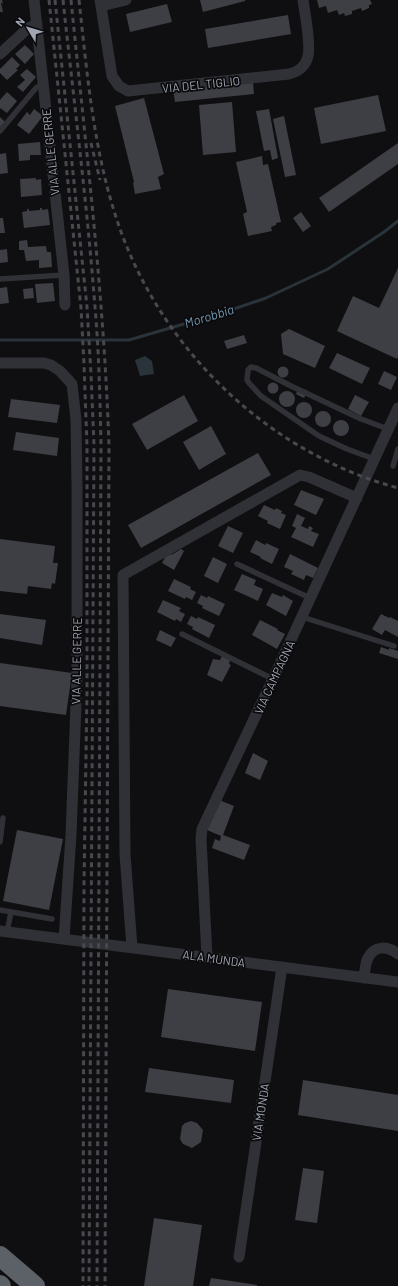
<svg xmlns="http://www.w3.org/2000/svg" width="398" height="1286" font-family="Barlow,sans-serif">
<rect width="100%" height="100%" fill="#0f0f11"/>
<path fill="#293339" d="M145 356 152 361 154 374 140 376 135 360Z"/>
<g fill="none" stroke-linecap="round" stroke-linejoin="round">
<path stroke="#293339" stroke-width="3" d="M0 340H129L225 312 266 298 328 269 384 232 398 221"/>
</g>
<path fill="#3e3f44" d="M0 0H2L3 3H1L3 12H0Z
M200 0H245V1L203 12Z
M317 0H370L372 4 369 5V8L362 11 361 8 352 11V14L345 16 344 13 339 15 337 10 328 13 326 6 319 8Z
M167 4 172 22 130 32 126 14Z
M288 15 291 34 208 48 205 29Z
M25 45 34 54 25 64 15 54Z
M12 57 20 65 16 69 18 70 7 80 0 73V69Z
M27 69 36 77 23 92 17 87 25 80 20 75Z
M253 82 254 94 175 102 173 90Z
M7 92 17 101 7 113 0 108V100Z
M378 95 386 131 321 144 314 108Z
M144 98 164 174 158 177 161 189 135 194 133 183 134 182 115 106Z
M232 102 236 152 203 155 199 105Z
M34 109 43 116 29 134 17 125 27 112 30 115Z
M269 109 278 158 272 160 270 150 264 151 256 111Z
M284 116 296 175 285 177 273 119Z
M0 117 5 122 0 128Z
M40 142 41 155H30V160L19 161 18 144Z
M398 143V164L329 212 319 198Z
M6 153 8 173 0 174V154Z
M262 156 263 165 268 164 281 222 276 223V225L271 227 272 231 248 236 243 214 247 212 236 162Z
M36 178V180L41 179 42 195 21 197 20 179Z
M40 208H42V210L48 209 50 225 24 228 22 212 27 211V209H29V211L40 210Z
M301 212 311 226 303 232 293 218Z
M0 218H3L5 233H0Z
M27 240 28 247 46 246 47 252H51L52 267 39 268V260L26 261 24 250H19V241Z
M7 249 8 262 0 263V250Z
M398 268V357L397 359 337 331 353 296 379 308Z
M53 283 55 301 37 303 35 284Z
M7 287 9 303 0 304V288Z
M33 288 34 298 24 299 23 289Z
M289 329 325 346 315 368 283 354 281 334Z
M244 335 247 343 227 349 224 341Z
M337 353 370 368 362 384 329 368Z
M277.5 372a5.5 5.5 0 1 1 11 0a5.5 5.5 0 1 1-11 0Z
M384 371 397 377 391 390 378 384Z
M267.5 388a5.5 5.5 0 1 1 11 0a5.5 5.5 0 1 1-11 0Z
M299 387 308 391 304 398 296 394Z
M279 399a8 8 0 1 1 16 0a8 8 0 1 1-16 0Z
M184 395 198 421 147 450 132 424Z
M355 395 369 402 361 416 348 409Z
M11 399 60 405 57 423 8 417Z
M296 410a8 8 0 1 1 16 0a8 8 0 1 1-16 0Z
M315 419a8 8 0 1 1 16 0a8 8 0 1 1-16 0Z
M333 428a8 8 0 1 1 16 0a8 8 0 1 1-16 0Z
M211 426 226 454 199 470 183 442Z
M16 432 59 438 57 456 13 450Z
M258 453 271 475 141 548 128 525Z
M301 490 324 499 316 515 294 505Z
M264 505 275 510 276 508 282 511 281 513 286 515 280 529 267 523 268 521 258 516Z
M297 514 305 518 301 526 308 529 309 526 313 528 311 531 319 534 313 547 291 537 296 528 292 526Z
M228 526 243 533 233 553 218 546Z
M0 539 55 546 53 563H58L55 584 52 583 51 589 28 586 27 594 0 591Z
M256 540 265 545 266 543 279 549 272 564 260 558 261 557 250 552Z
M181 549 184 551 174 570 162 563 166 556 173 554Z
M290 554 318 568 313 578 306 575 304 580 291 574 293 571 284 567Z
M213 557 227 564 218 583 204 576Z
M242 574 256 580 254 585 263 589 258 601 234 590Z
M174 579 191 587 190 589 196 592 192 600 186 597 185 599 168 591Z
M272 593 282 597 283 595 293 601 286 616 266 605Z
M201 595 207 598 208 596 225 604 219 616 202 608 203 606 197 603Z
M163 600 181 608 179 611 185 614 181 622 176 619 175 621 157 612Z
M0 614 46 620 42 645 0 638Z
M381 614 389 618 390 617 398 621V637L385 630 382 635 372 629Z
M191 616 197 619 198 617 215 625 209 638 192 629 193 627 187 624Z
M260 620 278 629 277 630 285 634 277 649 252 635Z
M160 630 176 638 171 647 156 640Z
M381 647 389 650V648L398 651V659L379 653Z
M222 656 230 660 229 664 231 665 222 682 207 675 213 659 220 660Z
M0 663 72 673 66 715 0 706Z
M253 753 268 761 260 780 245 773Z
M219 800 234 806 223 835 250 845 244 860 212 848 215 839 220 841 221 836 207 830Z
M17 830 63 839 49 910 3 901Z
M168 989 262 1002 255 1051 161 1037Z
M149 1068 234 1080 231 1103 145 1092Z
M303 1080 398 1095V1131L298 1115Z
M191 1121 197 1123 203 1130 201 1142 192 1148 183 1144 180 1139 182 1126 185 1123Z
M303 1168 324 1171 317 1223 295 1220Z
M154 1218 202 1225 193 1286H144Z
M211 1278 257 1285V1286H209Z"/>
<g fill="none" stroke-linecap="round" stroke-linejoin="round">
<path stroke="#303136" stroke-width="5.5" d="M0 131 36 88 43 84
M0 279 64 275
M374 459 347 449 319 436 261 396 249 383 247 380 248 370 251 367 256 368 291 386 361 419 388 429
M393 466 398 449
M237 564 310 598
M302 617 394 646
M182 634 273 679
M0 842 3 818
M0 910 52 919
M7 932 11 912"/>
<path stroke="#303136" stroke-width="11" d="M34 0 64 275 65 305
M100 0 112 76 119 86 128 91 289 74C298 72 306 66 308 56 311 43 305 14 303 0
M101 6 126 0
M0 54 28 28 37 24
M0 363H44L51 365 60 371 72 384 76 420 77 485V678L71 835 64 939
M0 931 398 982
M132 948 125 854 123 575 300 475 309 477 357 498
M207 957 201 839 202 829 273 679 398 408
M364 978C365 971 365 964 368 958 374 945 388 946 398 954
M239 1257 282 967"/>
<path stroke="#5c6067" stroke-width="20" d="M0 1256 35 1286
M0 1285 1 1286"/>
<path stroke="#47494f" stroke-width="3" stroke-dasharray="5 4" stroke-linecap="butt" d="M49 0 81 308 84 364 87 446V690L84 884 83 1286
M55 0 87 307 91 374 94 445 89 1286
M63 0C74 102 87 204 95 307 99 353 100 399 101 446L97 1286
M71 0C86 149 104 296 109 446L105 1286
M79 0C87 72 93 145 115 214 156 345 265 452 398 488
M91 143 100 180"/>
</g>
<g text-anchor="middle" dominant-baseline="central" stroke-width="3.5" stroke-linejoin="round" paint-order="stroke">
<g font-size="12" fill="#a0a6b2" stroke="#0a0a0c">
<text transform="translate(201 84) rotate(-6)">VIA DEL TIGLIO</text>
<text transform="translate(50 152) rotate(-96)">VIA ALLE GERRE</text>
<text transform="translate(76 661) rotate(-89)">VIA ALLE GERRE</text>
<text transform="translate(274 677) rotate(-65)">VIA CAMPAGNA</text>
<text transform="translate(214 958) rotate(8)">ALA MUNDA</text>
<text transform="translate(260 1112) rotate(-81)">VIA MONDA</text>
</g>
<g font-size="13" font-style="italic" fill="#7497b0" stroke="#0a0a0c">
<text transform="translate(209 316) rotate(-17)">Morobbia</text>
</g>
</g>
<g transform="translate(28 28) rotate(308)" stroke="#0a0a0c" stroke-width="3" paint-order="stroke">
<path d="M0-3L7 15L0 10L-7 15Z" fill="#a0a6b2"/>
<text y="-6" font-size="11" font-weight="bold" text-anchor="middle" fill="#a0a6b2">N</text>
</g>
</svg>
